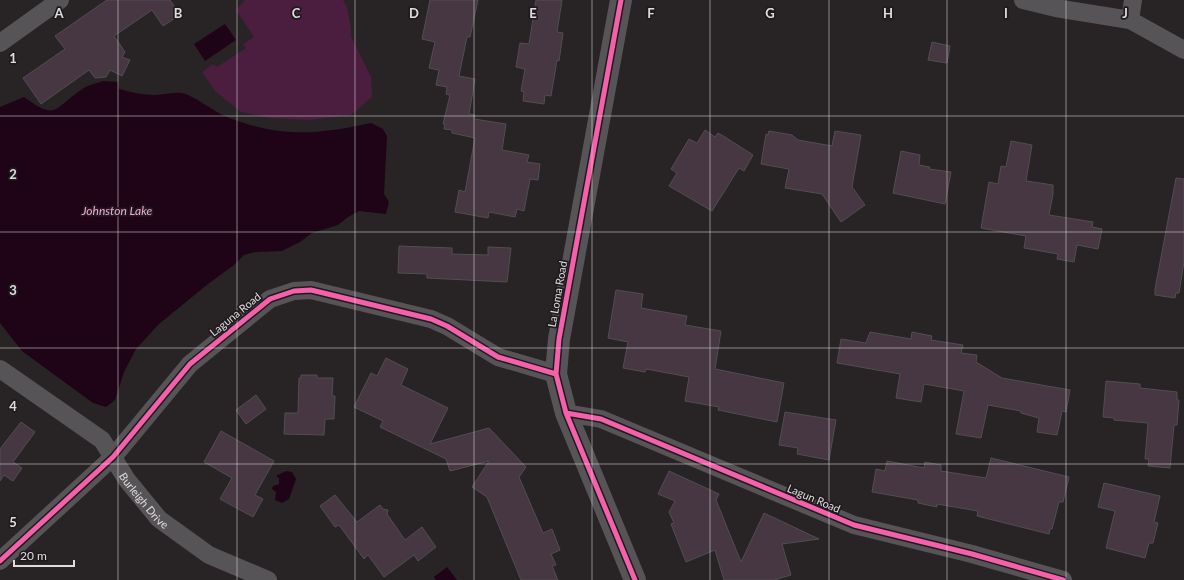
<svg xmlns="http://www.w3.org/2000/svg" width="1184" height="580" font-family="Lato,sans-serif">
<rect width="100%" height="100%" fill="#282426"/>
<path fill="#4b1d3f" d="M245 0H343L347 7 351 28V37L371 77 372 97 351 115 308 120 270 118 241 112 215 91 202 72 213 64 217 67 246 48 243 44 254 37 236 10Z"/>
<path fill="#1f0317" d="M225 24 236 40 205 61 194 44Z
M104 81 118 82 119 89C131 92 142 95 155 95 164 95 174 92 182 93 193 95 213 111 225 116 278 138 316 135 371 123L383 129 387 136 384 194 389 202 386 214 359 211 348 217 338 225 312 233 300 242 282 251 255 252 244 255 234 265 208 284 159 324 136 349 124 372 115 400 106 407 93 403 22 351 0 323V107L24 97C57 121 53 109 81 90 87 85 97 83 104 81Z
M286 471 292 472 296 479 289 499 282 503 275 500 276 492 272 489 273 486 279 484V478L276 476Z
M447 567 457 580H436L434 577Z"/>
<path fill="#463742" stroke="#524e50" d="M107 0H170L180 15 163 26 152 10 114 36 125 52 122 57 130 60 122 76 110 70 106 77 95 78 89 70 41 104 23 78 65 49 55 36Z
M430 0H478L470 37H467L459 76 475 79 469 114 475 115 474 119 506 124 502 150 529 155 527 162 540 164 538 180 530 179 524 211 517 209 515 217 489 212 488 218 455 212 459 190 465 192 475 138 452 133V130L444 129 445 124H443L450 95 446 94 447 87 436 85 439 70 429 68 435 42 422 39Z
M536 0H562L557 32 563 33 559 61 557 60 551 96 545 95 544 104 523 101 524 92 521 91 525 69 516 67 520 43 529 44Z
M932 42 950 46 947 63 928 60Z
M705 130 715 137 718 133 725 137 753 155 744 171 739 168 712 211 669 186 677 173 671 169 689 139 697 143Z
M769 131 792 135 798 140 832 146 835 131 861 135 852 187 865 205 841 222 822 194 785 188 789 169 761 164 766 134 768 135Z
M1011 141 1032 145 1026 181 1053 185V194L1049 215 1093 222 1092 227 1102 229 1098 249 1077 245 1074 262 1057 259 1058 254 1024 248 1026 236 981 228 989 182 998 184 1001 166 1006 167Z
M901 151 920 155 919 165 930 167 929 169 951 172 945 204 893 193Z
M1176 178 1184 179V262L1179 293H1176L1175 298 1155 295V289Z
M399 246 452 248V254L488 255V247L511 248 507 282 427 278V274L398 273Z
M616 290 643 294 641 308 687 316 685 325 721 331 715 369 784 383 777 422 718 410 719 407 685 401 689 377 646 369 645 372 623 368 628 342 608 338Z
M870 332 911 339 912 332 932 336 931 340 963 345 961 353 977 355 976 362 1002 378 1070 390 1066 412 1062 411 1057 435 1037 432 1039 418 1021 413V411L988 405 981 438 956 434 964 391 924 384 921 402 896 398 900 374 837 363 841 339 866 343Z
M386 358 408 369 401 385 448 408 430 444 489 428 526 467 519 477 543 533 552 529 560 550 551 554 556 565 552 566 558 580H521L487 497 472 487 489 461 450 471 446 459 380 427 383 421 354 407 371 373 377 376Z
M301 375H317V378H333L332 396H335L334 419H325L324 435 284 434 285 413H298L299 378H301Z
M1106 381 1140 384V388L1177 392V400H1179L1177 425H1174L1170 468 1148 466 1149 459H1145L1148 423 1114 420V418L1103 417Z
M256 395 266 409 246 424 236 410Z
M785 412 836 420 829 460 797 454 798 448 779 445Z
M21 422 35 432 13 462 22 468 13 481 4 475 0 481V449Z
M221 431 274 461 255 495 263 499 253 517 220 499 232 478 204 462Z
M991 458 1069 477 1063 502H1059L1052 529H1050L1049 534 977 516 978 511 937 504V507L918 503V500L872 492 876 469 885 471 887 461 924 468 925 462 941 465V471L986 478Z
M669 471 719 494 716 500 741 562 764 513 819 539 782 544 791 575 774 580H724L715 550 686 562 671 524 674 523 669 512 675 501 658 494Z
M1104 483 1160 496 1154 522 1158 523 1153 543H1149L1145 558 1106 548 1115 511 1098 507Z
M335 495 357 522 380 505 383 509 388 510 387 514 405 540 422 527 436 547 418 561 414 555 384 577 368 555 364 559 339 525 335 527 320 506Z"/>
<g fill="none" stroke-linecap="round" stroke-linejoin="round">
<g stroke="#565456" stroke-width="18">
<path d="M1023 0 1056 8 1130 20 1184 50"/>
<path d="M1130 20 1133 0"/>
<path d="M0 43 60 0"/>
<path id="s1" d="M0 369 102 440 127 480 159 519 209 555 268 580"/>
<path d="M566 413 601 419 854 525 972 554 1063 580"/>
<path d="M0 561 113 457 190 364 270 299 294 291 311 290 431 319 447 326 498 357 556 374"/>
</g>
<path stroke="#565456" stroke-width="22" d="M621 0 559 339 556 374 566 413 635 580"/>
<g stroke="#1f1a1d" stroke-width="8">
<path id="cycleway" d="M621 0 559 339 556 374 566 413 635 580
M566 413 601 419 854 525 972 554 1063 580
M0 561 113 457 190 364 270 299 294 291 311 290 431 319 447 326 498 357 556 374"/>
</g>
<use href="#cycleway" stroke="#f560ab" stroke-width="5"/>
</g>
<path fill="none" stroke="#e0dcde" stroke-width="1" stroke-opacity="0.55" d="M118 0V580M237 0V580M355 0V580M474 0V580M592 0V580M710 0V580M829 0V580M947 0V580M1066 0V580M0 116H1184M0 232H1184M0 348H1184M0 464H1184"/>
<g text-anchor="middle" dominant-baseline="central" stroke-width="3.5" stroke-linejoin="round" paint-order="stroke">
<g font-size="11" fill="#e0dcde" stroke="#1f1a1d">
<text transform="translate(557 294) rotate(-80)">La Loma Road</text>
<text transform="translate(235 314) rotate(-39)">Laguna Road</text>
<text stroke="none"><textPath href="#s1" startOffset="198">Burleigh Drive</textPath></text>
<text transform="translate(814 498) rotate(23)">Lagun Road</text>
</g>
<g font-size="12" font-style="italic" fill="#f8a6de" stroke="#1f1a1d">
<text x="117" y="210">Johnston Lake</text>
</g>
</g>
<g font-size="13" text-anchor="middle" font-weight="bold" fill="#e0dcde" stroke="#1f1a1d" stroke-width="3.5" stroke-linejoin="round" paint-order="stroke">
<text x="59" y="18">A</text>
<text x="178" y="18">B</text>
<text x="296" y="18">C</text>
<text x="414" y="18">D</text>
<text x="533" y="18">E</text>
<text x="651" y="18">F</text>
<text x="770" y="18">G</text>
<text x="888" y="18">H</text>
<text x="1006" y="18">I</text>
<text x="1125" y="18">J</text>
<text x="13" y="63">1</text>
<text x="13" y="179">2</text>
<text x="13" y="295">3</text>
<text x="13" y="411">4</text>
<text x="13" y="527">5</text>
</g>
<path d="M14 560v6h60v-6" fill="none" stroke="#e0dcde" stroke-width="2"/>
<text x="20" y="560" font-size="12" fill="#e0dcde" stroke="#1f1a1d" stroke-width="3" paint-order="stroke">20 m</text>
</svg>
